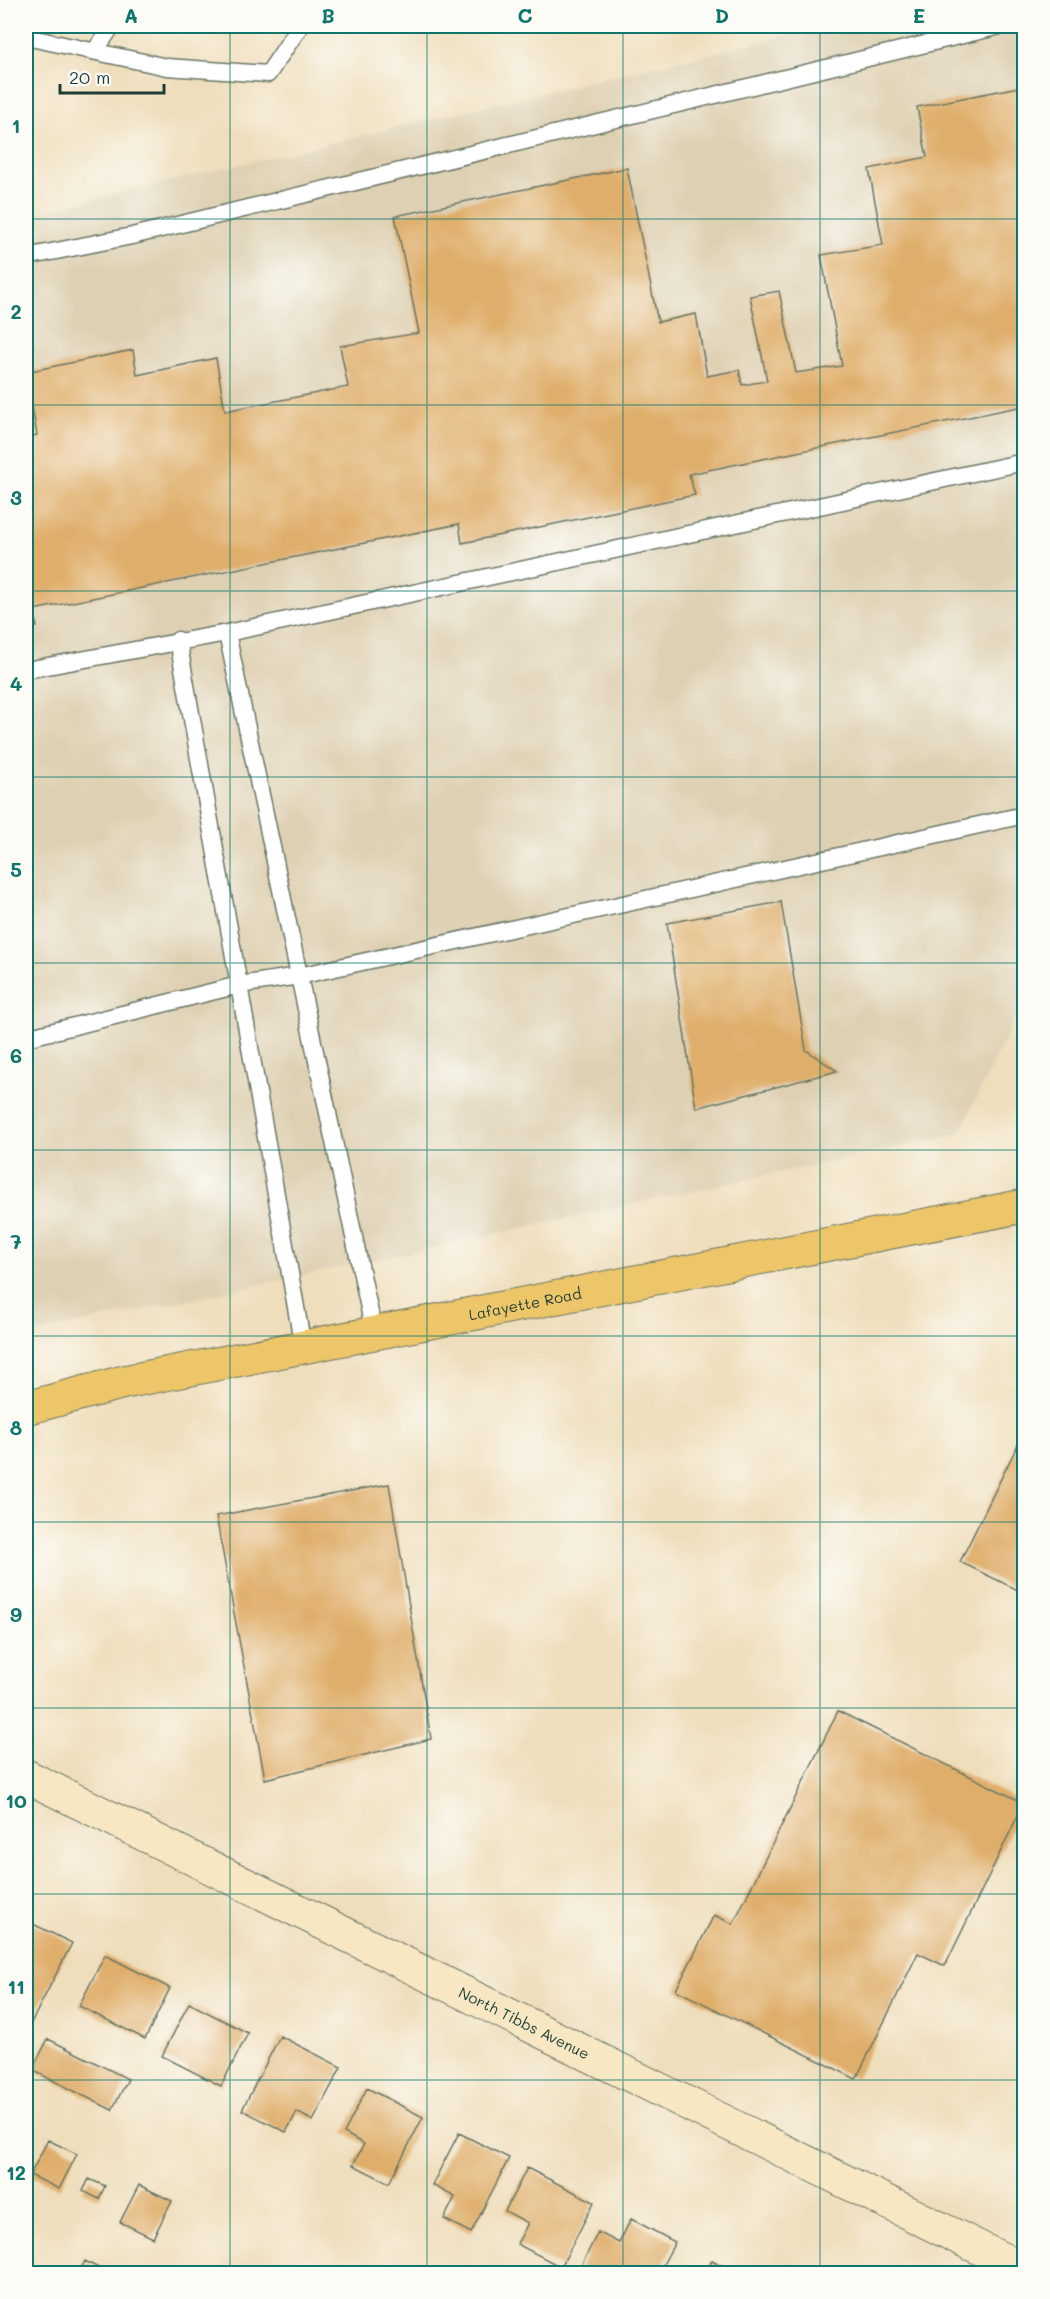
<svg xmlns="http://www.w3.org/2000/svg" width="1050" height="2299" font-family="Mali,sans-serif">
<rect width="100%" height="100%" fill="#fdfcf7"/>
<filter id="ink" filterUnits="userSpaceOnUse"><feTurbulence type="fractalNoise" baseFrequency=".0167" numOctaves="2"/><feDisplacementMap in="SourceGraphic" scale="12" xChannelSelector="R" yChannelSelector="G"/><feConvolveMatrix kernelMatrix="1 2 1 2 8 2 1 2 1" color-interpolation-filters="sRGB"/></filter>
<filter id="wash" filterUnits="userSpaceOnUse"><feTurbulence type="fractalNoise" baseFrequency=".008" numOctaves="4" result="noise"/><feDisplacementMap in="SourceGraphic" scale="24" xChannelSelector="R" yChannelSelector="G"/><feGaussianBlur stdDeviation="1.35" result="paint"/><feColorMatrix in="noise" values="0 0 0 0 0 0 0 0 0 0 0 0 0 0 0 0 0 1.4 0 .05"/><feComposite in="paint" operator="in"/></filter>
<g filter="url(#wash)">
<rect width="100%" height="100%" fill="#efdebc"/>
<path fill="#ded0b2" d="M825 26H1024V999L959 1134 26 1335V215Z"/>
<g id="blocks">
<path fill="#dfae6a" d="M1024 86V406L689 474 695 495 462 543 459 524 33 610 37 627 26 629V438L37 435 26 372 133 350 137 375 216 358 225 411 348 387 340 346 419 333 395 216 627 168 658 322 696 314 707 376 739 370 742 385 767 381 750 296 779 291 796 373 842 366 821 255 883 245 869 169 927 157 917 107Z
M781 902 806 1050 837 1071 696 1108 667 923Z
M1024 1432V1593L960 1562Z
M389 1484 431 1739 265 1779 216 1516Z
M838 1711 1024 1803 945 1966 918 1953 856 2079 676 1990 714 1915 733 1924Z
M33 1924 72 1943 27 2031 26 1939Z
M105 1955 170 1988 145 2039 79 2006Z
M189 2003 248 2033 221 2086 162 2056Z
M280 2036 341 2067 313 2121 297 2112 286 2132 242 2110Z
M48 2039 128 2079 112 2110 32 2070Z
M367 2088 423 2117 389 2183 353 2165 364 2144 344 2133Z
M459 2133 509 2158 471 2233 444 2219 455 2197 432 2185Z
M48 2140 77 2154 59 2189 30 2175Z
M527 2168 594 2202 561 2267 517 2244 528 2223 505 2211Z
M89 2179 105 2186 99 2199 83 2191Z
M139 2185 172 2201 153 2238 120 2222Z
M631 2219 675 2242 658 2274H577L598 2232 619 2243Z
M712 2260 738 2274H706Z
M85 2261 110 2274H78Z"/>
</g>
</g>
<g filter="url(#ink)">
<use href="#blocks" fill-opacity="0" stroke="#687564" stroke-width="1.5"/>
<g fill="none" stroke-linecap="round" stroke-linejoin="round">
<g stroke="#687564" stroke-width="19">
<path id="lane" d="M26 37 167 67 268 74 300 26
M95 51 112 26
M26 257 132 236 1000 26
M227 633 374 1332
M178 640 303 1347
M26 670 227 633 1024 462
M26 1038 239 985 299 976 1024 815"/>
</g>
<g stroke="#687564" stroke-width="35">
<g id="secondary">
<path id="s1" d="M26 1776 1024 2270"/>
</g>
</g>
<g stroke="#687564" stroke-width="35">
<g id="primary">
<path id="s2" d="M26 1408 124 1382 1024 1206"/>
</g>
</g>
<use href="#lane" stroke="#fff" stroke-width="16"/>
<use href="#secondary" stroke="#f7e8c3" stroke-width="33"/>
<use href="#primary" stroke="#ecc669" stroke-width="33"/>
</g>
</g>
<path fill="none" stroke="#0f766e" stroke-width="1.5" stroke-opacity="0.55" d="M230 26V2274M427 26V2274M623 26V2274M820 26V2274M26 219H1024M26 405H1024M26 591H1024M26 777H1024M26 963H1024M26 1150H1024M26 1336H1024M26 1522H1024M26 1708H1024M26 1894H1024M26 2080H1024"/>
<g text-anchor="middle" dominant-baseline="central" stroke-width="4.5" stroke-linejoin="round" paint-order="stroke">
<g font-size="15" fill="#1f3d34" stroke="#fdfcf7">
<text stroke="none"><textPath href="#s2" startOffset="510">Lafayette Road</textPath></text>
<text stroke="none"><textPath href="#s1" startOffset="556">North Tibbs Avenue</textPath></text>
</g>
</g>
<rect width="1050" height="2299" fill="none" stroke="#fdfcf7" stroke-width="66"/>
<path d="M60 84v9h104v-9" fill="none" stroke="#1f3d34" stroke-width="3"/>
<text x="69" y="84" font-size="18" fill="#1f3d34" stroke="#fdfcf7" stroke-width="4.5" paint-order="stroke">20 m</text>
<rect x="33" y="33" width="984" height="2233" fill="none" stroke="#0f766e" stroke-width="2"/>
<g font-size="20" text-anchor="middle" font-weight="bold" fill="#0f766e">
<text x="131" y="23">A</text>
<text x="328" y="23">B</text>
<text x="525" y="23">C</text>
<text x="722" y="23">D</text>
<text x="919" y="23">E</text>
<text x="16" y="133">1</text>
<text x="16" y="319">2</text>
<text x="16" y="505">3</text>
<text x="16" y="691">4</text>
<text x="16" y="877">5</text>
<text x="16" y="1063">6</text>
<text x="16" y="1249">7</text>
<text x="16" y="1435">8</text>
<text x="16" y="1622">9</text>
<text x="16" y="1808">10</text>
<text x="16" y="1994">11</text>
<text x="16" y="2180">12</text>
</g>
</svg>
